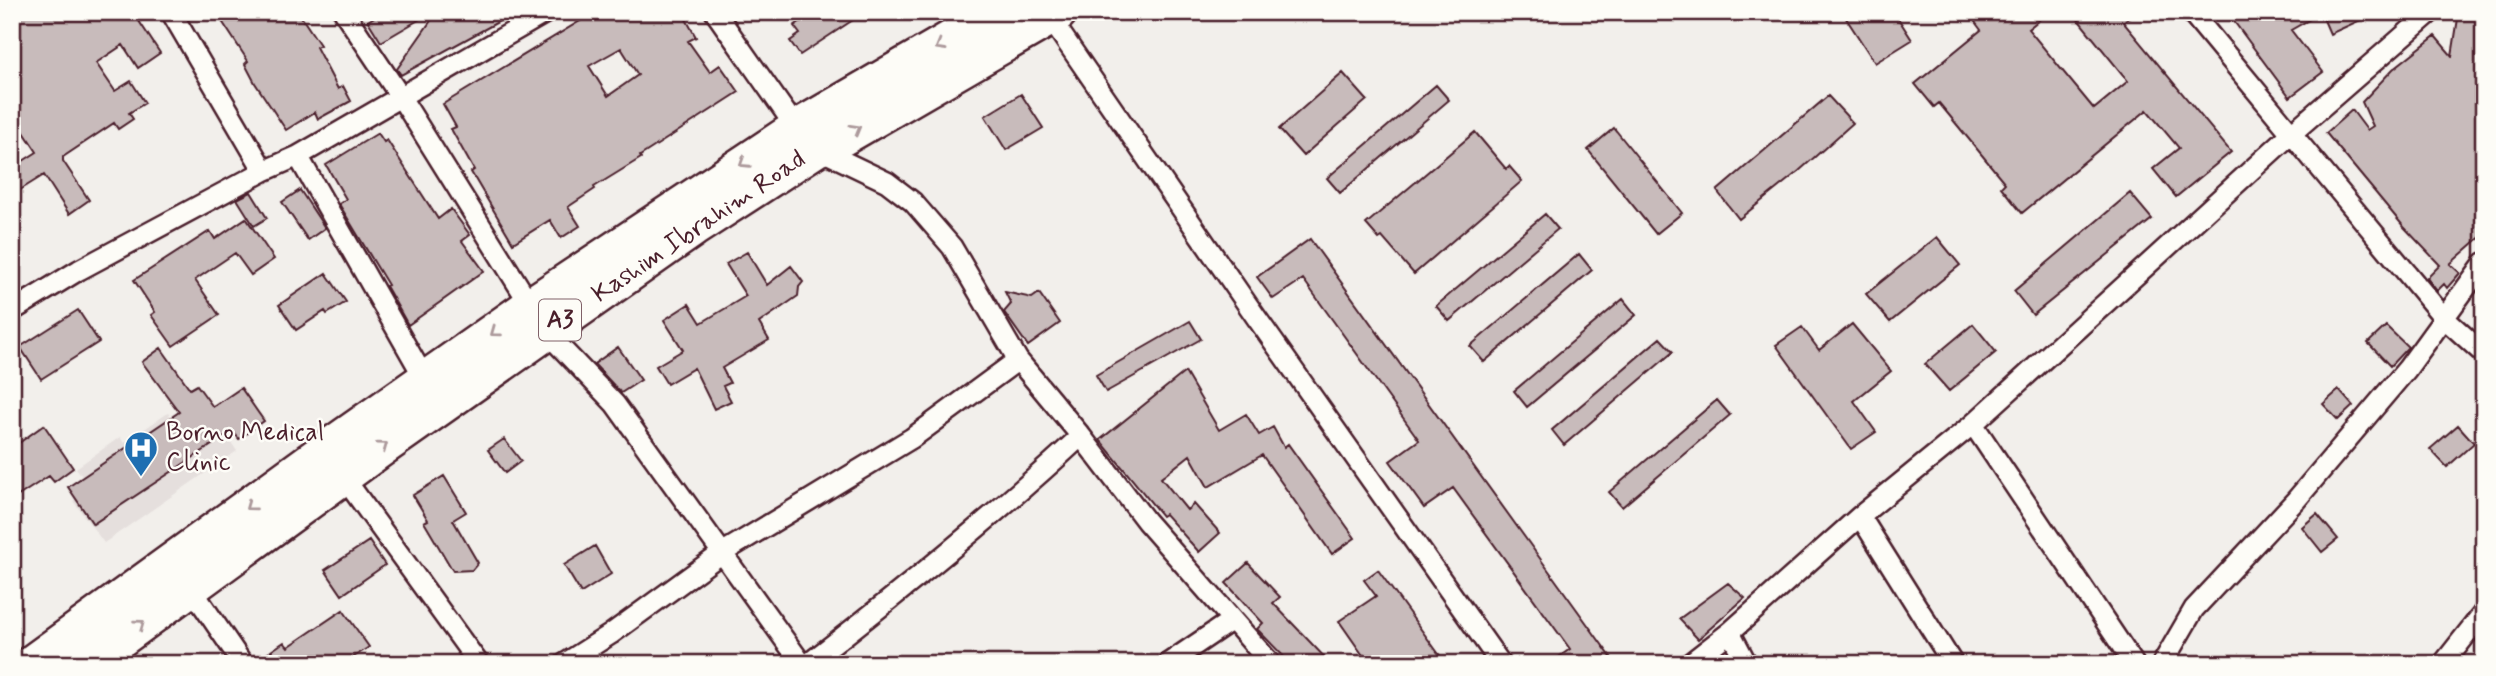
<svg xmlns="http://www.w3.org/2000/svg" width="2496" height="676" font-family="Mynerve,sans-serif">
<rect width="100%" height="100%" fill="#f2efeb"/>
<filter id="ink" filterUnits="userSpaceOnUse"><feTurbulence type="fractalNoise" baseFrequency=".0143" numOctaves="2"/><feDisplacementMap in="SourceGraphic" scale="14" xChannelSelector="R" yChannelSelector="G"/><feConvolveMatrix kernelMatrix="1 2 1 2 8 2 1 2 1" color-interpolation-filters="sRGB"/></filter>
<g filter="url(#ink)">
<path fill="#e5dfdd" d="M206 406 237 451 104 543 73 501 91 488 76 468 120 437 124 443 168 413 178 426Z"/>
<path fill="#c8bbbb" stroke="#4a1f2b" stroke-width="2" fill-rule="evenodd" d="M21 12H133L160 53 138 68 123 45 96 63 115 91 131 81 145 103 129 113 133 119 118 129 114 123 63 157V161L89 200 69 214 44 175 12 195V168L37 152 12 114V18Z
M216 12H298L320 45 316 47 338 89 343 86 351 101 318 119 315 112 286 130 255 83 245 64 248 61Z
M382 12H432L381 42 368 21Z
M437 12H516L401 75 397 69Z
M595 12H682L696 37 688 41 710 72 720 65 739 92 640 156 641 158 594 187 595 189 568 207 580 226 561 238 550 220 513 243 471 172 474 170 451 129 456 127 443 104ZM621 48 638 75 608 96 589 66Z
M814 12H865L800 55 790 41 800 34 794 26Z
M1842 12H1894L1912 40 1875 63Z
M1987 12H2049L2028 29 2094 109 2128 81 2072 12H2136L2123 22 2231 152 2176 197 2153 169 2179 148 2147 110 2022 213 2001 187 2005 183 1939 103 1934 107 1915 84 1981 30 1975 22Z
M2227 12H2378L2330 34 2321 13 2291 30 2323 72 2290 97Z
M2459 12H2484V204L2476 209 2484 218V234L2450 264 2460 273 2447 288 2444 284 2437 291 2427 278 2440 265 2404 227 2326 133 2352 110 2367 130 2373 126 2362 102 2393 69 2435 36 2452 56Z
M1343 73 1367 100 1303 156 1279 129Z
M1436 85 1449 100 1340 193 1327 178Z
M1021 94 1043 128 1006 150 985 116Z
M1828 96 1853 123 1799 171 1739 219 1717 191Z
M1614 128 1682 213 1656 234 1588 150Z
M1475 132 1506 169 1509 166 1522 181 1414 274 1382 237 1379 239 1366 224Z
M378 133 384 142 387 140 396 154 438 219 451 209 470 235 462 241 484 271 408 325 386 286 388 285 339 204 346 199 326 165Z
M300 190 325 228 308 240 282 202Z
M251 192 267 218 254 226 237 199Z
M2130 193 2152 219 2033 315 2014 291Z
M1545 214 1558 229 1449 321 1436 306Z
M246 218 274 259 251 275 235 253 195 280 219 315 173 346 151 315 155 312 134 280 210 231 215 239Z
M1937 237 1960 265 1890 322 1866 294Z
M1310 239 1616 664H1549L1570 649 1453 488 1424 508 1390 461 1419 440 1303 279 1273 299 1257 277Z
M747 252 767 285 791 266 803 282 799 287 798 296 759 323 769 340 722 368 730 383 723 386 731 401 714 409 694 368 667 384 656 366 683 350 664 320 689 304 701 323 746 296 726 264Z
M1579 254 1592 270 1484 362 1470 346Z
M326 273 346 302 327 314 325 311 296 330 279 305Z
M1005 292 1032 298 1039 293 1060 323 1028 346 1004 312 1011 304Z
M1623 299 1636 315 1527 407 1514 391Z
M78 310 99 342 41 379 20 347Z
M1190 321 1201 339 1106 392 1096 375Z
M1852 324 1891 371 1854 401 1876 432 1851 449 1776 345 1802 327 1819 350Z
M1973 324 1996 352 1949 391 1925 364Z
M2386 326 2408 347 2390 366 2368 343Z
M1660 338 1673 352 1564 445 1552 430Z
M618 347 641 380 621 393 594 364Z
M161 348 190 389 197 385 213 407 241 388 264 421 239 439 233 431 93 524 68 487 179 412 142 362Z
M1185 372 1219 430 1246 414 1259 435 1273 427 1284 447 1288 444 1355 538 1332 554 1262 455 1208 487 1190 455 1161 478 1187 510 1194 504 1220 533 1199 552 1165 514 1162 516 1100 440Z
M2339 390 2353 406 2338 420 2323 404Z
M1717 400 1730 415 1622 507 1609 492Z
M44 425 73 468 54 482 49 476 12 500V448Z
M2458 425 2474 443 2447 467 2430 449Z
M504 439 521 461 505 473 488 450Z
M444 476 466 512 453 520 478 563 472 570 453 571 424 522 428 520 413 495Z
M2317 514 2338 539 2322 552 2302 527Z
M369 541 385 565 342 595 325 570Z
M595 546 611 574 581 593 564 565Z
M1248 563 1280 597 1273 603 1331 664H1291L1257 629 1263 623 1226 583Z
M1378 570 1446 664H1369L1339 621 1376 596 1364 580Z
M1728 583 1745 598 1698 639 1679 619Z
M343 610 369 647 343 664H255V662L284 642 288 647Z"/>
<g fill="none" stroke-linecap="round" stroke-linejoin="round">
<g stroke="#4a1f2b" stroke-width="24">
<path id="street" d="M171 12 264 171
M344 12 400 96 531 306
M715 12 797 129
M1046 12 1256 317 1501 664
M2191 12 2444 318 2484 354
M816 148 887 182 913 202 952 247 1018 360 1081 436 1146 521 1271 664
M298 156 426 381
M12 311 79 270 264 171 298 156 547 12
M545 331 615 404 802 664
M1973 424 2134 664
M342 475 479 664
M1860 516 1953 664
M191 588 243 664
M1730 632 1747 664
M564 664 611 634 722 553 912 438 1018 360
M808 664C902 591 994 517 1081 436
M1167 664 1232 620
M1689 664 1730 632 1860 516 1973 424 2292 133 2431 12
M2162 664 2194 609 2296 500 2407 369 2484 263
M2443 664 2484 612"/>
</g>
<g stroke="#4a1f2b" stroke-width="42">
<path id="highway" d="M32 664 325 451 531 306 797 129 999 12
M85 664 382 447 693 228 816 148 842 137 1058 12"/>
</g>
<use href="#street" stroke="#fdfcf7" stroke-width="19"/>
<use href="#highway" stroke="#fdfcf7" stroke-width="37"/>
</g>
<defs><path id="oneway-chevron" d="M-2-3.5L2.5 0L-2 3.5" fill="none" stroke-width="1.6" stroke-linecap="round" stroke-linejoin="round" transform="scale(1.75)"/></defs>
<g stroke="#ac999b">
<use href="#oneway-chevron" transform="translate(940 46) rotate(150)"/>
<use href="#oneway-chevron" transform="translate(856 129) rotate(-30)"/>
<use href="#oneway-chevron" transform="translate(744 163) rotate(147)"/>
<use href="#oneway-chevron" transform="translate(495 332) rotate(144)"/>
<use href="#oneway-chevron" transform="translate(383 446) rotate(-36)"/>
<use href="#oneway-chevron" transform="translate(250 506) rotate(144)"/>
<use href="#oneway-chevron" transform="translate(140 624) rotate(-36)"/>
</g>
</g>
<defs>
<g id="hospital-pin" transform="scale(1.75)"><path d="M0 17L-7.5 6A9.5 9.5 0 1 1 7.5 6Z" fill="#1f6fb2" stroke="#fdfcf7"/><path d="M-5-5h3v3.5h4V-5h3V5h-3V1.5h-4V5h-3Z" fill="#fff"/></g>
</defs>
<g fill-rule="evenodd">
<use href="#hospital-pin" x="141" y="448"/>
</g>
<g text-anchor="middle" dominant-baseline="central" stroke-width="5" stroke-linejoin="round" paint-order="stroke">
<rect fill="#fdfcf7" stroke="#806168" stroke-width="2" x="539" y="299.5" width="42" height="41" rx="5"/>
<g font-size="24" font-weight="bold" fill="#4a1f2b">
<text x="560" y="320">A3</text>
</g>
<g font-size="26" fill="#4a1f2b" stroke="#fdfcf7">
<text transform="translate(699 227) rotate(-34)">Kashim Ibrahim Road</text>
</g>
<g font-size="26" fill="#4a1f2b" stroke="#fdfcf7" text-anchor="start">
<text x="166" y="433">Borno Medical<tspan x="166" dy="30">Clinic</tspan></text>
</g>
</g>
<rect width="2496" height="676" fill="none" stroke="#fdfcf7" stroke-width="42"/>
<rect x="21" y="21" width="2454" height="634" fill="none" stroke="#4a1f2b" stroke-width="2.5" filter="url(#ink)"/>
</svg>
